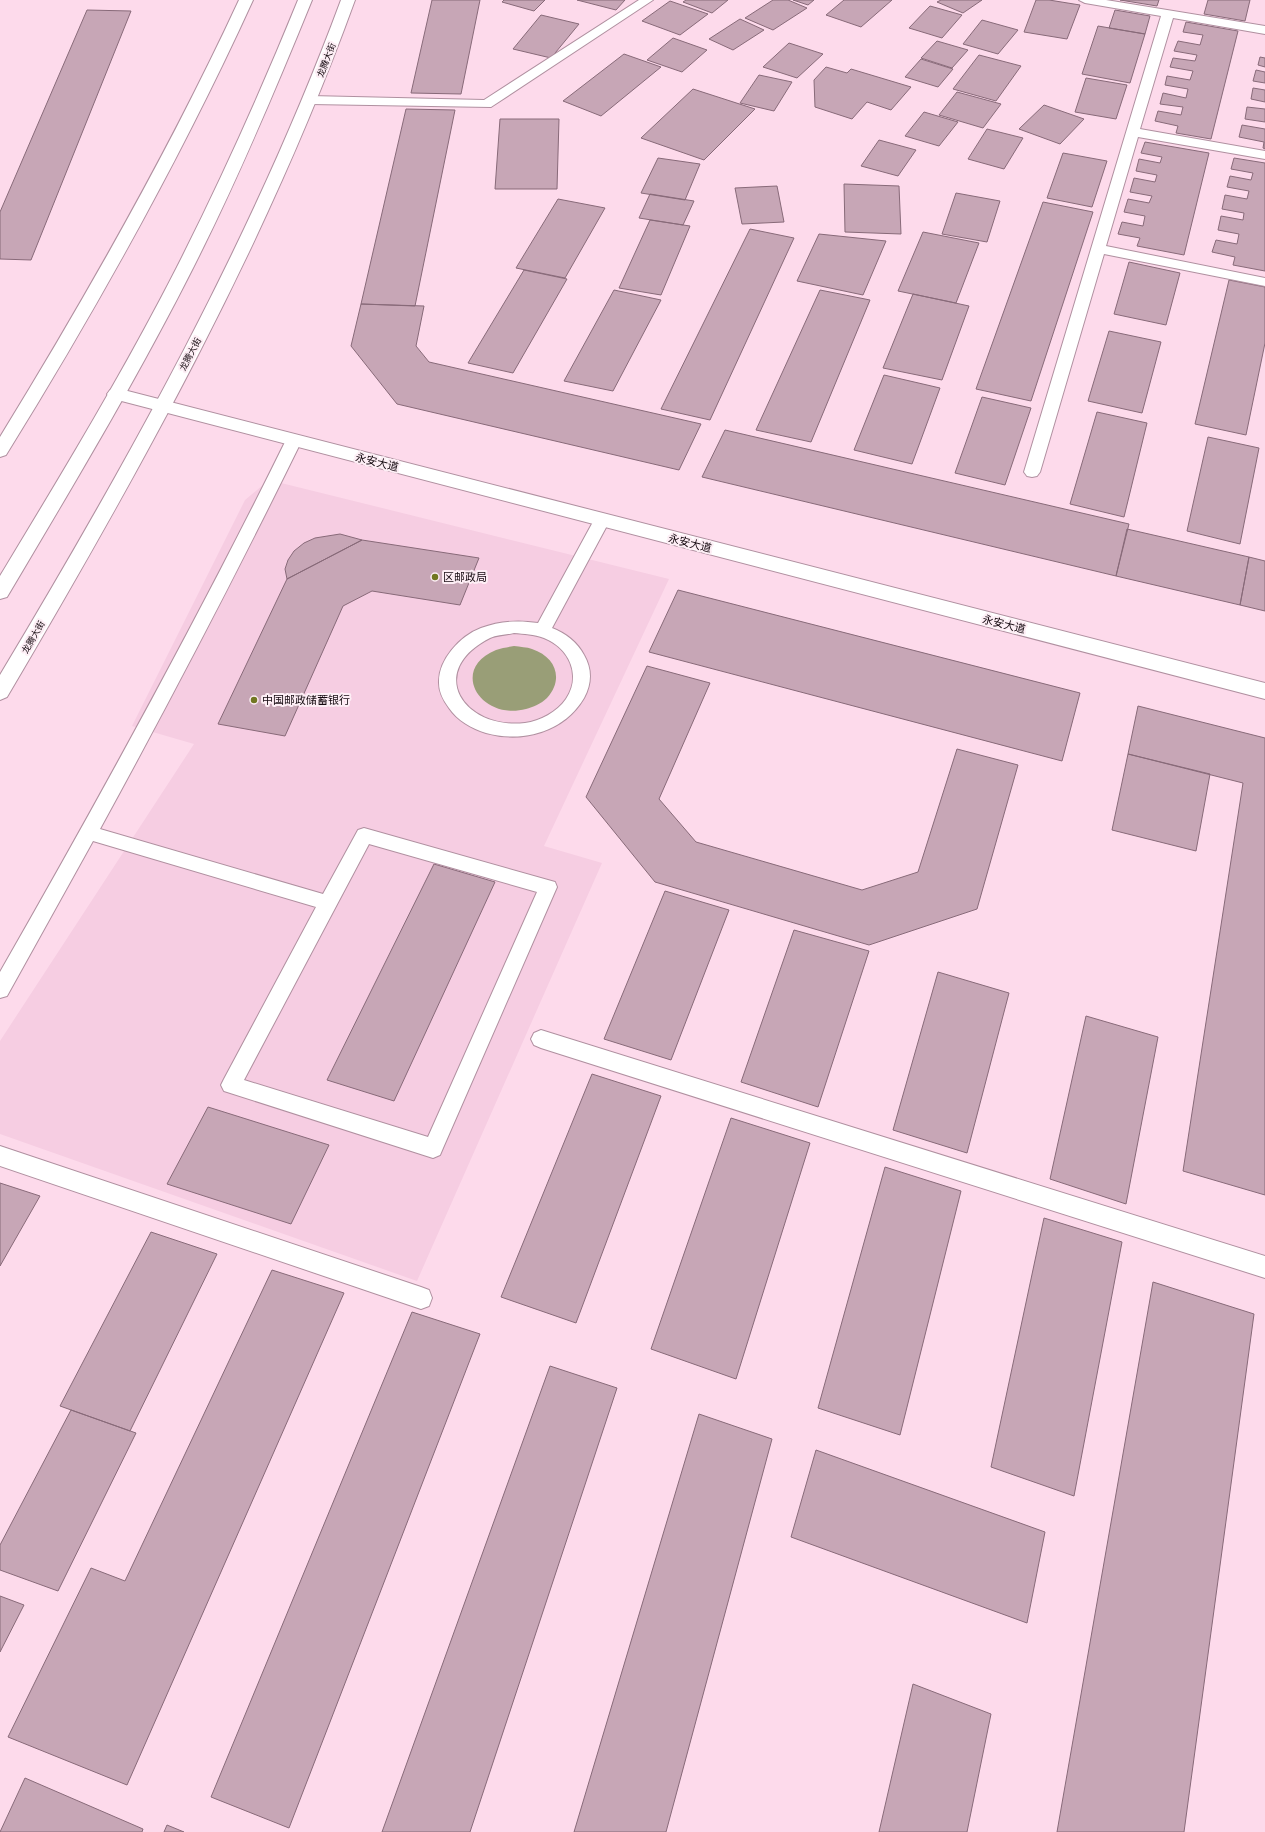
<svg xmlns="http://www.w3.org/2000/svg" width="1265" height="1832" font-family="'IBM Plex Sans','Noto Sans SC',sans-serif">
<rect width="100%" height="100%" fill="#fddaeb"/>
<path fill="#f6cde2" d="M269 480 669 579 544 846 602 863 417 1281 0 1134V1041L194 744 132 726 245 500Z"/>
<path fill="#999e77" d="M514 646C520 647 527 647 532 649 556 657 564 679 547 698 541 704 533 707 526 709 480 721 449 669 496 650 502 648 509 647 514 646Z"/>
<path fill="#c7a6b6" stroke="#886a79" d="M432 0H480L461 94 411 93Z
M504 0H545L534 11 502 2Z
M577 0H625L616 10Z
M686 0H728L712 13 683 2Z
M773 0H788L807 8 773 30 745 18Z
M793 0H814L808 5Z
M844 0H892L861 27 826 15Z
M941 0H982L963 13 937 2Z
M1036 0H1049L1080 5 1067 39 1024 32Z
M1120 0H1159L1157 6Z
M1208 0H1250L1245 21 1204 14Z
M670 1 708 14 680 35 642 21Z
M930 6 962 15 942 38 909 28Z
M87 10 131 11 31 260 0 259V212Z
M1115 10 1150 16 1145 34 1109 28Z
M541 15 579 24 551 58 513 49Z
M740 19 764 30 733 50 709 39Z
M982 20 1018 30 998 54 963 44Z
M1186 22 1238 31 1211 139 1176 133 1178 126 1155 121 1158 111 1181 115 1183 107 1160 104 1163 93 1186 98 1188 89 1165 85 1167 76 1190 80 1193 71 1170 67 1173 58 1195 61 1197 55 1174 51 1178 41 1200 45 1203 35 1183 32Z
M1098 26 1145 34 1130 83 1082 74Z
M673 38 707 50 682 72 647 60Z
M937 41 968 50 952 68 921 58Z
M789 43 823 54 797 78 763 67Z
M624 54 661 67 601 116 563 101Z
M979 55 1021 66 996 101 953 89Z
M1260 57 1265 58V67L1258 65Z
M921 59 953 69 938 87 905 77Z
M826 67 847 73 851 69 911 87 891 110 867 102 852 119 815 107 814 80Z
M1256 70 1265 72V83L1253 81Z
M759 75 792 82 774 111 740 103Z
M1086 78 1127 85 1116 119 1075 112Z
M1253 88 1265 90V102L1251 99Z
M693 89 755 109 704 160 641 138Z
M957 92 1001 104 983 128 939 115Z
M1044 105 1084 119 1060 144 1019 129Z
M1247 107 1265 109V122L1245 119Z
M406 109 455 110 415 306 361 304Z
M924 112 958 122 939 146 905 136Z
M500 119H559L557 189H495Z
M1242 125 1265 129V149L1263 148 1264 142 1239 137Z
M987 129 1023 138 1004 169 968 159Z
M879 140 916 150 898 176 861 166Z
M1145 142 1209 153 1184 255 1137 246 1140 238 1118 234 1122 222 1143 226 1145 216 1124 212 1128 199 1149 203 1152 196 1130 192 1134 178 1155 182 1157 175 1136 171 1139 159 1160 163 1162 157 1141 153Z
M1063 153 1107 161 1092 207 1047 198Z
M658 158 700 164 685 200 641 193Z
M1234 158 1265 163V271L1233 265 1235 257 1212 252 1216 240 1237 244 1239 234 1218 230 1221 216 1243 220 1244 213 1222 209 1225 195 1247 199 1249 191 1227 187 1230 176 1251 180 1253 173 1231 169Z
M844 184 899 186 901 234 845 232Z
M777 186 784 222 742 224 735 188Z
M956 193 1000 201 987 242 942 234Z
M650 194 694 201 683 225 639 218Z
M558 199 605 208 565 278 516 268Z
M1043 202 1093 212 1031 401 976 389Z
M650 220 690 226 661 295 619 288Z
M750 229 794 238 710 420 661 409Z
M923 232 979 243 956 303 898 291Z
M819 234 886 241 863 295 797 281Z
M1129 262 1180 273 1166 325 1114 314Z
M524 270 567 279 513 373 468 363Z
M1229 280 1265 287V343L1246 435 1195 424Z
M614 290 661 300 613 391 564 381Z
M820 290 870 300 811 442 756 430Z
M913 294 969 306 942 380 883 368Z
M361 304 424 306 416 346 429 362 701 424 679 470 397 404 351 346Z
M1109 331 1161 342 1142 413 1088 401Z
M884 375 940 388 912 464 854 450Z
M982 397 1031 408 1005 485 955 473Z
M1097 412 1147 423 1124 517 1070 504Z
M725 430 1129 524 1116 576 702 477Z
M1208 437 1259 448 1240 544 1187 531Z
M1127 529 1249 557 1240 605 1116 576Z
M340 534 362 540 287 579 285 569 288 560 294 551 304 543 315 538Z
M362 540 479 558 460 605 372 591 343 606 285 736 218 724 287 579Z
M1249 557 1265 561V611L1240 605Z
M678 590 1080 693 1062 761 649 652Z
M647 666 710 683 659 799 696 842 862 890 918 872 957 749 1018 765 977 909 869 945 655 882 586 797Z
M1138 706 1265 738V1195L1183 1171 1243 783 1128 754Z
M1128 754 1210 774 1196 851 1112 830Z
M434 864 495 882 394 1101 327 1080Z
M665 891 729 910 671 1060 604 1039Z
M794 930 869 951 818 1107 741 1082Z
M938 972 1009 993 967 1153 893 1130Z
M1086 1016 1158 1037 1126 1204 1050 1179Z
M592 1074 661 1096 576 1323 501 1297Z
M208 1107 329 1145 291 1224 167 1184Z
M731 1118 810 1143 736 1379 651 1349Z
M885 1167 961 1191 900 1435 818 1408Z
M0 1183 40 1196 0 1266Z
M1044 1218 1122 1242 1074 1496 991 1467Z
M151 1232 217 1254 130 1431 60 1406Z
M272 1270 344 1293 127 1785 8 1737 91 1568 125 1581Z
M1153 1282 1254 1314 1184 1832H1057Z
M412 1312 480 1334 289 1828 211 1797Z
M550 1366 617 1388 470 1832H382Z
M71 1410 136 1433 58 1591 0 1570V1545Z
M699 1414 772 1439 666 1832H574Z
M816 1450 1045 1532 1027 1623 791 1537Z
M0 1596 24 1605 0 1652Z
M913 1684 991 1714 967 1832H879Z
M25 1778 143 1829 142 1832H0Z
M167 1825 184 1832H164Z"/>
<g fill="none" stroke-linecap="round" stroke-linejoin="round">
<g stroke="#b090a0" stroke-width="2">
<path id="service" d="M639 0H653L491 107 310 104 304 100 310 96 484 100Z
M1079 0H1106L1265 26V34L1173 18 1140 129 1265 151V159L1138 137 1106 246 1265 278V286L1104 254 1040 472 1037 476 1032 477 1027 476 1024 472 1161 16 1085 3Z
M294 435 299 436 302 440C238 571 170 701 100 829L323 894 358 830 364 828 555 882 557 887 443 1148 440 1155 433 1158 224 1091 221 1085 224 1079 316 907 93 841 7 996 0 998V972C100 797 197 621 286 440L289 436ZM369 844 537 892 428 1137 244 1080Z
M602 514 608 516 610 520 552 628C565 633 577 642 584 655 592 669 592 683 584 698 564 732 523 743 486 733 472 729 457 720 449 708 444 701 439 693 439 683 438 660 460 636 481 628 500 621 518 620 538 623L594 520 596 516ZM514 633C524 634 534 634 544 638 569 648 582 675 566 699 557 712 540 721 525 723 463 730 425 671 490 638 497 635 506 635 514 633Z
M541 1030 1265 1256V1278L541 1048 534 1045 531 1039 534 1033Z
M0 1146 421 1287 429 1290 432 1298 429 1306 421 1309 0 1166Z"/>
</g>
<g stroke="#b090a0" stroke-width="2">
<path id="minor" d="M239 0H253C181 158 97 308 6 455L0 457V437C87 295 169 151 239 0Z"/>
</g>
<g stroke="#b090a0" stroke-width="2">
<path id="tertiary" d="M116 388 1265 683V699L110 398 107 394 110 390Z"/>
</g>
<g stroke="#b090a0" stroke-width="2">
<path id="trunk" d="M298 0H312C275 91 237 181 193 268 136 381 71 489 7 597L0 599V576C61 475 123 373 177 267 221 180 261 91 298 0Z
M341 0H355C266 246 139 473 7 697L0 700V675C130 458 253 238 341 0Z"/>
</g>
<use href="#service" fill="#fff" fill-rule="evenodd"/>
<use href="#minor" fill="#fff" fill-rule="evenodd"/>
<use href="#tertiary" fill="#fff" fill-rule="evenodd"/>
<use href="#trunk" fill="#fff" fill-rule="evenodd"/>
</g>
<g fill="#717721" stroke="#fdeef5" stroke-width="1.5">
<circle cx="435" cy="577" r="4"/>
<circle cx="254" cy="700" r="4"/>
</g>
<g text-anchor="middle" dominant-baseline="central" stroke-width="4" stroke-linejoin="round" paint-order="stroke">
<g font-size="9" fill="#14090f" stroke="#fdeef5">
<text transform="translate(326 60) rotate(-69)">龙腾大街</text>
<text transform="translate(190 354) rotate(-62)">龙腾大街</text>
<text transform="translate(33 637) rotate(-60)">龙腾大街</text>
</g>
<g font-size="11" fill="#14090f" stroke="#fdeef5">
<text transform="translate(377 462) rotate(14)">永安大道</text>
<text transform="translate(690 543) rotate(14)">永安大道</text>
<text transform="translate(1004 624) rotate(14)">永安大道</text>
</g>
<g font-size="11" fill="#14090f" stroke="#fdeef5" text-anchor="start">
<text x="443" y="577">区邮政局</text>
<text x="262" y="700">中国邮政储蓄银行</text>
</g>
</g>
</svg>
